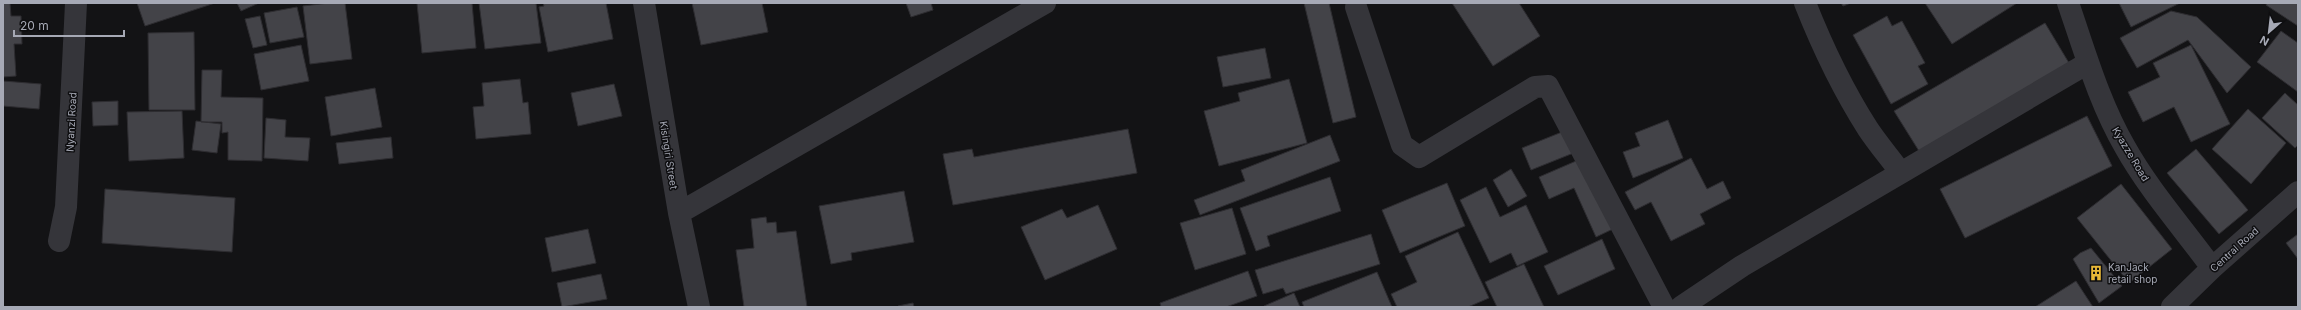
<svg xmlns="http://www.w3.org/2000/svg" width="2301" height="310" font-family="Inter,sans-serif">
<rect width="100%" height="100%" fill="#131315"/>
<path fill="#434348" stroke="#2e2d31" d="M3 3H10L11 16H21L22 44H14L16 76 3 77Z
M137 3H215L145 26Z
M237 3H259L241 11Z
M329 3H345L352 59 310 64 303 6Z
M417 3H472L476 48 422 53Z
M479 3H536L541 43 485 49Z
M543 3H606L613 39 548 52 539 7 544 6Z
M692 3H762L768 32 701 45Z
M906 3H931L933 10 911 17Z
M1304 3H1329L1356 117 1333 123Z
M1452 3H1519L1540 36 1493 66Z
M1841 3H1851L1843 6Z
M1925 3H2017L1952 44Z
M2119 3H2180L2131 27Z
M2267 3H2298V26L2266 5Z
M297 7 304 37 270 43 264 13Z
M2171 11 2197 17 2251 67 2227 93 2188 40 2137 68 2120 38Z
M260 16 267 45 253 48 245 19Z
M1887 16 1892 26 1902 21 1925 63 1918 66 1928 84 1891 104 1853 35Z
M2045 23 2069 63 1919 151 1894 111Z
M2281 31 2298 43V92L2257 62Z
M194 32 195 110H149L148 33Z
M301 45 309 81 261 90 254 54Z
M2191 45 2230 124 2191 142 2174 107 2143 122 2128 92 2160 77 2153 63Z
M1265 48 1271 78 1223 87 1217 57Z
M202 70H222L221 97 263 98 262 161 228 160V132L222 133V122H201Z
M520 79 523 103 528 102 531 134 476 139 473 107 484 106 482 83Z
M1289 79 1307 143 1219 166 1204 111 1240 101 1238 93Z
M3 81 41 84 39 109 3 106Z
M614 84 622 116 578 126 571 93Z
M375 88 382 127 331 136 325 97Z
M2285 93 2298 105V145L2295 148 2262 118Z
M118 101V125L93 126 92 102Z
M2248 109 2286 143 2251 184 2212 149Z
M182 111 184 158 129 161 127 112Z
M2087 116 2112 166 1965 238 1940 189Z
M266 118 286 120 285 137 310 138 308 161 264 158Z
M1668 120 1683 158 1633 178 1623 152 1640 146 1635 133Z
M196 121 221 124 217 153 192 150Z
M1572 128 1581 150 1531 170 1522 148Z
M1128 129 1137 173 953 205 943 154 972 149 974 157Z
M1330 135 1340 161 1200 215 1194 200 1245 181 1241 170Z
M391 137 393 158 339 164 336 143Z
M2196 149 2248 210 2219 234 2167 173Z
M1583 158 1615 228 1596 237 1574 188 1549 199 1539 177Z
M1691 158 1707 189 1723 181 1731 198 1700 214 1705 224 1671 241 1651 202 1635 210 1625 192Z
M1511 169 1527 196 1508 207 1493 180Z
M1330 177 1341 211 1267 236 1270 246 1256 251 1240 208Z
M1447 183 1465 226 1400 253 1382 210Z
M2121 184 2172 249 2129 283 2077 218Z
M1486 187 1500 217 1526 205 1548 252 1517 266 1511 253 1490 263 1460 200Z
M105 189 235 198 232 252 102 243Z
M904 191 914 242 851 253 852 260 831 264 819 206Z
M1098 205 1117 249 1045 280 1021 227 1062 209 1067 218Z
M1232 208 1246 254 1195 270 1180 223Z
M766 217 767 223 776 222 777 233 796 231 807 307H744L736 250 754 248 751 219Z
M588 229 596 263 552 272 545 238Z
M1458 232 1489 298 1468 307H1397L1391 294 1417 282 1405 256Z
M1371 234 1380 264 1286 294 1283 288 1263 294 1255 270Z
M2298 234V259L2286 243Z
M1602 239 1615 269 1558 295 1544 266Z
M2091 248 2122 286 2099 303 2073 259 2080 253Z
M1524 264 1544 307H1497L1485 282Z
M1248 271 1257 296 1226 307H1161L1160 303Z
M1377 272 1392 307H1304L1302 302Z
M601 274 607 299 562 307 557 283Z
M2076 281 2093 307H2035Z
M1294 293 1300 307H1264V306Z
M913 303 914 307H898V306Z"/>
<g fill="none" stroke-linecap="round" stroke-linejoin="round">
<path stroke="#35353a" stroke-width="22" d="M644 3 679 213 699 307
M1805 3C1822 46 1843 90 1868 129 1878 144 1890 158 1901 173
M2068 3C2085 52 2099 102 2125 147 2149 190 2183 228 2212 268
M1356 7 1402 145 1419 157 1535 87 1548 86 1664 307
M679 213 1045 3
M59 241 66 207 76 3
M1681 307 1742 266 2088 63
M2172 307 2212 268 2298 192"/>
</g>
<defs>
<g id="building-bare" transform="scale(1.2)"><path d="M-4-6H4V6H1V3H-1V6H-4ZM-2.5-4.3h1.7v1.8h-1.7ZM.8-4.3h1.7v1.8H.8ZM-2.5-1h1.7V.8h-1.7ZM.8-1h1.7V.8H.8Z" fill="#e9b837" stroke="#0e0e10" stroke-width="2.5" paint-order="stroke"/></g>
</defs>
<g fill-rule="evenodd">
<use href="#building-bare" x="2096" y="273"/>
</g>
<g text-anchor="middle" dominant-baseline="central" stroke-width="3" stroke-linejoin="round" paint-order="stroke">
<g font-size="10" fill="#a6a9b5" stroke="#0e0e10">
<text transform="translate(71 122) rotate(-87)">Nyanzi Road</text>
<text transform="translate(2131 154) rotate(59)">Kyazze Road</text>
<text transform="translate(669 155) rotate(81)">Kisingiri Street</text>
<text transform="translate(2234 249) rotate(-42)">Central Road</text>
</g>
<g font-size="10" fill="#a6a9b5" stroke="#0e0e10" text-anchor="start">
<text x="2108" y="267">KanJack<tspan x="2108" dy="12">retail shop</tspan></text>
</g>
</g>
<rect width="2301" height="310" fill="none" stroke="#a6a9b5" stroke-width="8"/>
<g transform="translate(2269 32) rotate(208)" stroke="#0e0e10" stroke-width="3" paint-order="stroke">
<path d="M0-3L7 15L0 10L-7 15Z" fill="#a6a9b5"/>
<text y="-6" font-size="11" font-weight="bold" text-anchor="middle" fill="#a6a9b5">N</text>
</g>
<path d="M14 30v6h110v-6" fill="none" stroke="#a6a9b5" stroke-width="2"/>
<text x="20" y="30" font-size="12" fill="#a6a9b5" stroke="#0e0e10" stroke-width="3" paint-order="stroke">20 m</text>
</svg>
